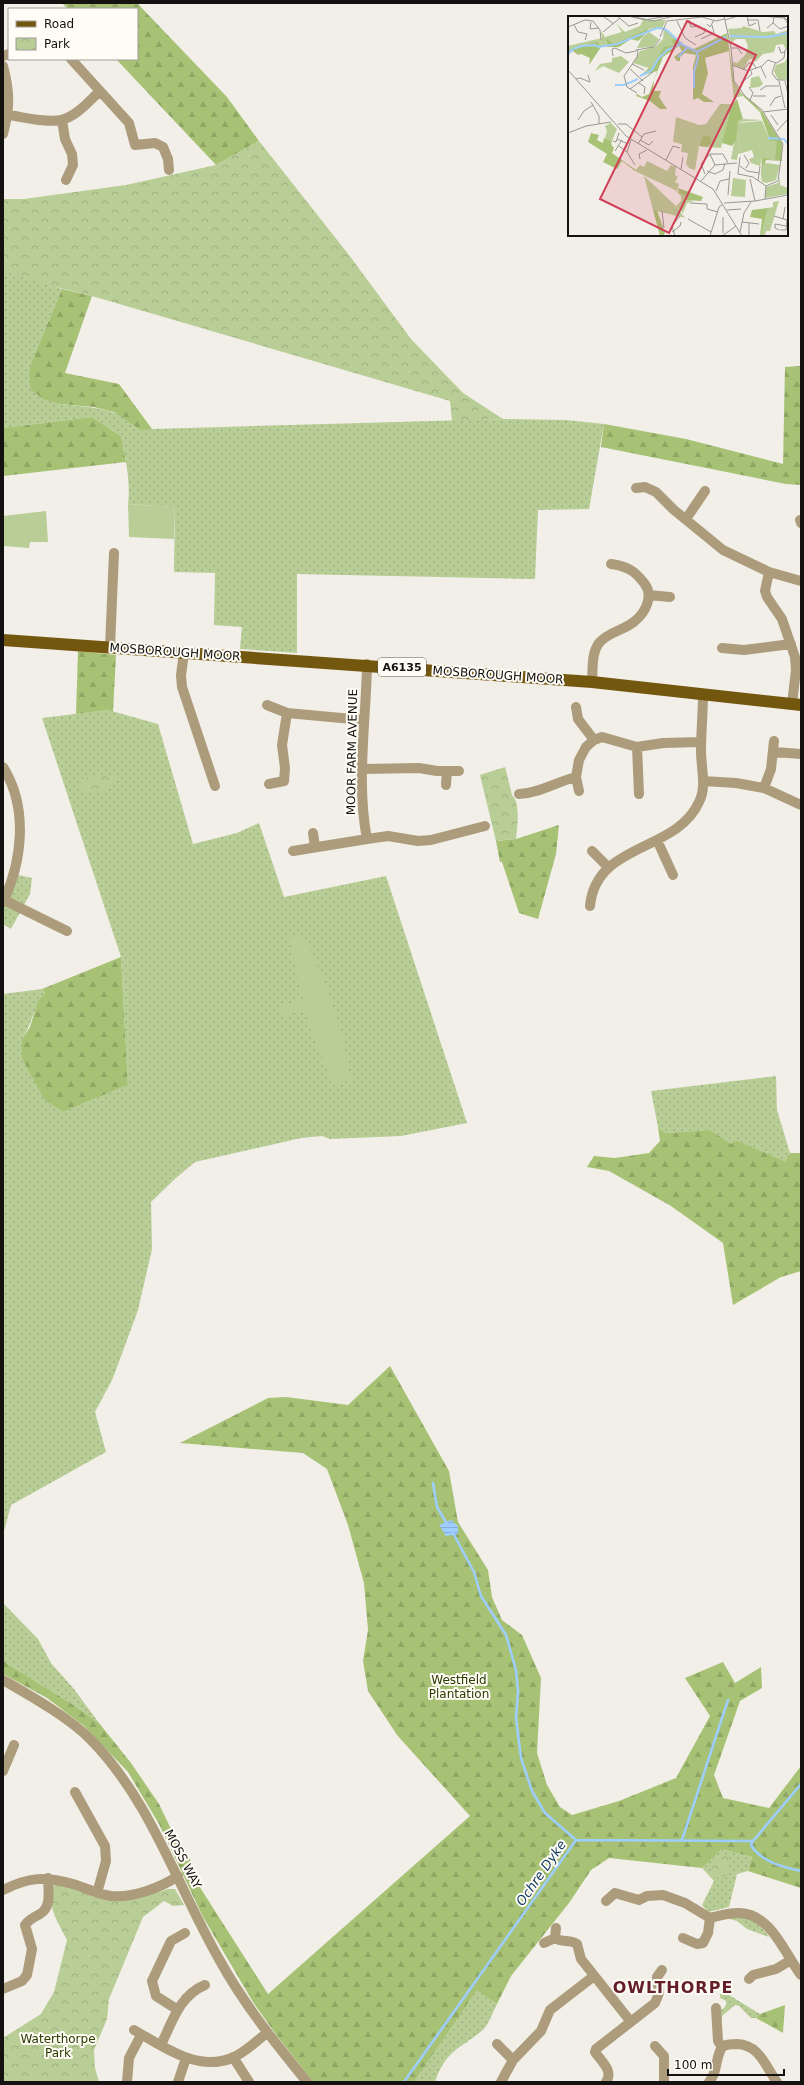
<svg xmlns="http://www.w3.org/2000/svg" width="804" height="2085" font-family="'DejaVu Sans',sans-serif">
<defs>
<pattern id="grass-dots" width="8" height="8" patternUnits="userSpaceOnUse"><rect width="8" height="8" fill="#b9cd96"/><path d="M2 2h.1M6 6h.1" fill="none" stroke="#9eaf80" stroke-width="1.8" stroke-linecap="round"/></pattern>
<pattern id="forest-firs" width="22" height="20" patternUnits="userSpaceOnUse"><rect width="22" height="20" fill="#a7c275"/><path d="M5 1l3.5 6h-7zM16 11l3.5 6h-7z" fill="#8fa664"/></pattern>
<pattern id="park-crowns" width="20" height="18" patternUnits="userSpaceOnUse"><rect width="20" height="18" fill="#b9cd96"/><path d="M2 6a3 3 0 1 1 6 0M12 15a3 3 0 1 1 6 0" fill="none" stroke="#9eaf80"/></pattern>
<pattern id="water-rules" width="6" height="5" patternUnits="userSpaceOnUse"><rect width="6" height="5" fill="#9ecdff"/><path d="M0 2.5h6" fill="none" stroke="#87afda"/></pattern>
</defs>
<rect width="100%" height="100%" fill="#f2efe8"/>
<path fill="url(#grass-dots)" d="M3 269 62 289 33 358 60 404C92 408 117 406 142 431L152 429 503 419 566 420 604 424 589 509 538 510 535 579 297 574V653L240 649 242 627 214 625 215 573 174 572 175 507 128 504C131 481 125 458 121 436L92 417 3 428Z
M108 710 158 724 193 844 237 833 259 823 284 897 386 876 467 1123 401 1136 330 1139 322 1136 301 1138 195 1162 176 1178 151 1202 152 1249 138 1310 113 1378 95 1412 106 1452 11 1505 3 1535V994L42 989 45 993C34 1006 32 1024 22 1039L44 1098 63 1112 128 1085 121 957 42 718Z
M18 875 32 878 30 894 11 929 3 924V895Z
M776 1076 777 1110 790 1153 785 1161 736 1140 731 1145 710 1130 666 1133 658 1127 651 1091Z
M3 1603 38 1639 51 1663 74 1689 99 1723 72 1704 3 1661Z
M722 1849 752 1857 748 1871 737 1874 729 1907 708 1912 702 1905 714 1881 702 1868Z
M740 1916C754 1919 761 1925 769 1937L747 1929 737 1921 726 1918Z
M477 1989 497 2004C493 2012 489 2023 484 2029 461 2049 446 2049 435 2082H414Z
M720 1994 729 1995 760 2014 756 2018H751L739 2006 735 2005 722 2016 721 2029V2010L726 2006V2001L720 1998Z"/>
<path fill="url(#forest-firs)" d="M62 3H137L227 97 259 141 216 165 116 59H137V9H68Z
M62 289 92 296 65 373 119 384 152 429 142 431 114 412 94 407 60 404 43 399 31 390 29 373 33 358Z
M801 366V485L786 484 601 447 604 424 686 439 783 464 785 367Z
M92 417 121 436 126 462 3 476V428Z
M78 651 116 655 113 712 108 710 76 714Z
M559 825 556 854 538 919 519 913 502 862H500L496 841 516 839Z
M121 957 128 1085 63 1112 44 1099 22 1058V1039L30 1027 38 1001 45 993 42 989Z
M658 1127 666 1133 710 1130 731 1144 736 1140 785 1161 790 1153H801V1271L781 1277 733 1305 723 1243 671 1206 609 1171 587 1167 594 1156 615 1158 649 1153 660 1141Z
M390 1366 449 1471 458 1522 488 1570 492 1597 502 1620 522 1635 541 1678 537 1753 547 1785 560 1807 572 1815 619 1801 676 1778 710 1716 685 1678 723 1662 735 1683 761 1667 762 1688 740 1701 714 1775 723 1798 769 1808 801 1766V1888L748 1871 752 1857 722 1849 702 1868 609 1858 591 1870 569 1903 511 1976 497 2004 477 1990 414 2082H313L277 2036 253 2002 203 1917 159 1824 128 1772 84 1726 47 1698 3 1674V1661L72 1704 99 1723 131 1763 159 1804 173 1833 185 1849 197 1874 201 1889 268 1994 470 1816 397 1735 368 1691 363 1661 368 1630 364 1583 348 1525 327 1469 303 1453 180 1443 268 1398 286 1397 348 1405Z
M785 2005 783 2033 756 2018 760 2014Z"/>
<path fill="url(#park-crowns)" d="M259 141 349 255 411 339 463 393 503 419 452 421 450 401 92 296 44 284 3 269V199H24L126 185 216 165Z
M505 767 512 795C521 804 517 827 516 839L496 841 480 775Z
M96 774 114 775 116 781C108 792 96 796 83 790L81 785 87 778Z
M724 1856 729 1857V1873L722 1877 716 1878 711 1873 715 1858Z
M60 1884 146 1896 168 1889H175L184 1905 173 1906 164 1901 143 1917 109 1999 107 2019 94 2050 95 2068 99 2082H3V2038L41 2014 54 1992 67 1940C59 1924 44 1903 54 1885Z"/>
<path fill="#b9cd96" d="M128 504 175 507 174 539 129 537Z
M46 511 48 542H30L29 548 3 546V516Z
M303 935 324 979 343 1040 351 1080 334 1086 309 1027 305 1011 280 1016 278 1007 303 1000 289 938Z"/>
<path fill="url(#water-rules)" d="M451 1520 458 1526V1534L446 1536 439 1525Z"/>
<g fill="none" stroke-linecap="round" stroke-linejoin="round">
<path stroke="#9ecdff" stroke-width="2.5" d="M433 1483 437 1507 447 1524
M453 1533 474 1572 481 1596 506 1635 516 1670 518 1691 516 1718 521 1758 532 1791 545 1813 576 1840
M682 1840 728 1700
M753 1841 751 1845C761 1862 783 1867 801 1871
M404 2082 576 1840 753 1841 801 1784"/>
<path stroke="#ac9c7c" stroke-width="10" d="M3 56 9 54
M71 59 129 123 135 145 155 143 163 147 168 159 169 170
M3 66C10 92 10 108 3 134
M8 115C24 117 45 123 61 120 76 117 89 101 100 91
M62 120 65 139 72 154 73 165 66 180
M636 488 645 487 656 492 674 510 723 550 769 572 801 581
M686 519 705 491
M800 520 801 523
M769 572 765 591 767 597 782 619 795 657 796 670 792 704
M649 595 670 597
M110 647 114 553
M722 648 744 650 791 644
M184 653 181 675 182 687 215 786
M592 682C593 670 591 654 599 643 608 632 625 630 635 621 646 612 654 595 644 583 635 571 627 566 611 564
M267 705 287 713 363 720
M576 707 578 719 594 740
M637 747 639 794
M774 752 801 754
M3 767C28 807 23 860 3 902
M363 769 419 768 437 771H459
M703 781 736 783 764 788 801 805
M269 784 284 781 285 768 282 745 287 713
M446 785 447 771
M764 788 771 769 774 741
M579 791 576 777 579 760 586 747 594 740 602 737 637 747 663 743 701 742
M519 794C540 793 556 782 576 777
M313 833 315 847
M367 839 388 836 418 841 431 840 485 826
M657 840 673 875
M293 851 367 839C356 782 366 723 367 664
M592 851 608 867
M4 900 67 931
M590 906C596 842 676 853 699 802 707 787 701 768 701 751 701 732 703 713 703 694
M3 1680C29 1695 70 1718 91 1740 151 1801 177 1886 219 1959 243 2003 275 2043 307 2082
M3 1771 14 1745
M75 1792 105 1846 106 1861 97 1893
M3 1890C29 1877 45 1876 73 1884 86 1888 98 1894 111 1896 133 1898 160 1888 178 1876
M606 1901 615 1893 639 1900 647 1896 663 1895 685 1903 710 1918C720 1916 729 1912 740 1913 771 1914 785 1954 801 1975
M556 1928 555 1938C562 1943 570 1939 577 1944L581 1959 631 2022
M683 1938 697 1944 703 1943 708 1933 710 1918
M544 1943 555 1938
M749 1979 753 1975 776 1969 791 1960
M3 1989 22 1981 27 1975 32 1949 25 1925C29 1919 34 1917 40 1914 52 1907 48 1890 48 1878
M716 2008 718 2041 722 2047
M178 2010 156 1996 152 1981 171 1941 185 1933
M134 2030C164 2047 197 2072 232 2058 245 2053 256 2041 267 2033
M497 2044 513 2060
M161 2045C172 2022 180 1995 205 1985
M655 2046 664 2056V2082
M233 2057 249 2082
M127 2082 129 2058 141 2035
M178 2082 186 2058
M501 2082 513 2060 541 2031 550 2010 594 1976
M606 2082C614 2071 601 2061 595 2052L596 2049 655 2003 659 1993 657 1977 662 1970
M709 2082C718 2072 715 2058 722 2047 726 2044 731 2044 737 2044 760 2045 765 2066 777 2082"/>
<path stroke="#74570f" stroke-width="12" d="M3 640 592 682 801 705"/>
</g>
<g text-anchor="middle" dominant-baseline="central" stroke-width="4" stroke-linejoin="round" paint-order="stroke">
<rect fill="#fffcf5" stroke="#5a5855" stroke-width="1" x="378" y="658" width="48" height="18" rx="3"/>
<g font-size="11" font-weight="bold" fill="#131210">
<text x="402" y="667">A6135</text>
</g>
<g font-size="12" fill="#131210" stroke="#fffcf5">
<text transform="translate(175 652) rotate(4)">MOSBOROUGH MOOR</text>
<text transform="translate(498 675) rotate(4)">MOSBOROUGH MOOR</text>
<text transform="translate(352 752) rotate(-89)">MOOR FARM AVENUE</text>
<text transform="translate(183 1859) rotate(62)">MOSS WAY</text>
</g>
<g font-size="12" fill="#2a3a00" stroke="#fffcf5">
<text x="459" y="1680">Westfield<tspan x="459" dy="14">Plantation</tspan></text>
<text x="58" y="2039">Waterthorpe<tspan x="58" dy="14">Park</tspan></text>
</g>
<g font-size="13" font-style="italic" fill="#153d65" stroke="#fffcf5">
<text transform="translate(541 1873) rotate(-55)">Ochre Dyke</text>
</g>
<g font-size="16" font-weight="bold" letter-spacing="1" fill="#641e28" stroke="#fffcf5">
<text x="673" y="1987">OWLTHORPE</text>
</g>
</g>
<g transform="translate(568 16)">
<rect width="220" height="220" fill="#f2efe8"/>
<path d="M75 4H98L94 12 79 13 45 28 38 25 39 29 19 28 0 36V30L34 22 33 15 37 21 54 16 48 7 57 16 72 10ZM96 13 106 21 107 29 95 36 84 53 65 47 72 35 87 31 95 23ZM81 16 91 23 85 31 69 32 74 22ZM53 40 61 46 51 57 35 50 27 55 32 48 44 46V42ZM164 66 175 80 169 81 163 90 153 132 139 131 141 128 135 119 131 130 127 154 121 152 118 148 120 137 113 136 114 128 105 126 108 101 131 109 138 108 152 88H163L166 84ZM175 103 195 104 172 106 170 123 174 137 170 138 169 144 163 143 170 105ZM43 107 49 113 44 125 37 122 39 115 37 110ZM79 145 99 155 103 149 108 151 107 159 110 161 107 166 111 168 109 175 120 180 119 184 126 185 119 187 115 197 108 190 113 185V180L107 174 67 155 72 149 76 151ZM211 185 202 215H198L197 220H193L200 192 205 191V186Z" fill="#b9cd96"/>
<path d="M79 13 82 14 70 25 63 23 51 31H33L21 49 22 42 13 38 10 39 5 35 0 39V36L12 30 30 26 31 29H39L38 22 45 28ZM97 14H100L116 29 126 33 159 17 166 66 173 77 188 89 195 97 214 127V145L198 144 193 161 194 141 206 142 202 124 192 96 172 77 164 66 161 35 137 42 140 57 134 78 146 86H136L130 82 125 84V51L128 39 117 37 112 41V45H109L106 41 114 35 111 30 95 41 86 64 85 75H93L91 81 99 93H92L82 85 68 80 69 78 74 81 81 78 89 55 72 60 81 52 84 53 96 31 107 29 104 26 106 21ZM169 83 175 103 170 105 168 124 164 130 154 127 163 90ZM23 117 31 119 29 124 35 127 36 122 44 125 43 128 46 132 44 137 68 154 67 155 54 145 49 153 35 146 39 138 20 126ZM135 119 143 121V126L139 131 131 130ZM110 172 135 181 133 185 119 184V180L111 177ZM200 192 193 220H192L194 203 182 201 184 194ZM85 194H89L97 217 95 220H92Z" fill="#a7c275"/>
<path d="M175 10 195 16 206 15 208 18 220 14V31L218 33 215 28 208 29 206 36 195 38 187 46 186 43H181L176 53 165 49V46L169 47 178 38 180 30 177 23H168L163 27 160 13 174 12ZM218 43H220V63L210 64 206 55 208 49 217 46ZM191 60 195 68 191 71 182 72 183 62ZM76 160 109 191 117 202 85 194ZM165 162 178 164 177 181 163 180ZM212 162V169L220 172V178L197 182 198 171 210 167Z" fill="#b9cd96"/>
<path d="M194 105 202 124 209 125 207 145 194 141 192 150 183 147 181 143 186 141 184 134 174 137 170 123 171 107ZM199 147 212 149 208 164 199 167 194 166 193 160 195 148Z" fill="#b9cd96"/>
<path fill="none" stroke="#9ecdff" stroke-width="2" d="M162 20 200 21 220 17M0 38 5 33 14 30 27 29 31 31 49 28 89 12 97 13 114 28M110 41 119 32M72 60 84 54 90 43 99 34 113 28 129 36 158 21M47 69H56L70 63M126 72V56L130 42 129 36M200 122 216 123 220 128"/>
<path fill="none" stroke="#999792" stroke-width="1" d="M49 0 61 10 70 7M61 0 77 4 99 0M61 0 86 5 106 0M156 0 163 32 166 65 177 80 194 94 215 128 210 165 198 170 197 183M179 0 181 10 188 7M193 0 216 2 220 8M200 0 216 1 220 5M36 1 46 8M121 4 123 11 132 10M157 4 170 0M179 4H190L192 15M99 5 134 1 148 5 156 3M109 5 117 22 128 29M23 6 22 13 31 12M205 7 212 13 220 10M139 8 142 11 146 4M6 9 10 16 19 18 17 24M0 11 17 4 25 5 32 14 33 24M199 12 205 7 206 2M35 16 52 2M92 21 99 5M127 21 136 17 137 12M133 23 146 17 144 9M163 32H170L174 38M220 32 217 34 216 42 207 48 204 57 209 64H220M212 34 211 31 213 37 217 36M70 35 68 34 86 31 92 23M45 40 44 33 47 32 58 37 68 35M64 48 76 54M164 49 180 55 194 50 200 44 208 47M193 51 198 62M62 53 75 65M0 54 58 120 145 173 174 220M175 54 181 47H185L188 52M8 63 12 62 22 66 20 59M211 65 217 92M217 65 220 78M71 67 77 71 76 78M173 67 184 58 183 55M181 71 185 77 182 84M62 73 85 56M192 74 198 70H211M69 77 59 71 56 60 69 41 70 35M185 80H198M23 86 31 100V108M202 90 207 82 213 80M195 96 220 93M203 99 210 109M10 104 16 95 25 89M50 108H58L74 121M209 115 220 103M0 117 18 110 43 106M49 123 60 128M72 124 81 129 85 125M45 125 48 126 51 117M70 128 76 118 88 115M51 130 59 136 67 149M47 135 54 124M59 136 63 124M142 138 147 149M176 139 181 147 178 152M172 141 170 158 185 161 198 170M72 143 71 138 79 134M98 144 105 130 112 132M172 150 179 155 191 157M113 153 115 141M139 155 147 158 155 154 157 147M137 158 133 148 142 138H155L160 147M182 163 187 185M133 165 147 149 169 147M190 165 192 150M148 175 152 165 161 163M160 179 162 155M122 187 139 188V193L150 196M156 187 187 185 220 179M159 194 173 193M94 195 96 212M206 200 219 204M155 201V217M120 203 143 216M215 203 217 191M174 206 191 208M181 207V220M211 214 207 212V208L218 210M212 214H218L219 204M104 216 112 210 113 206M172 216 176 197 183 186M107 220 104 210 112 200M142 220 151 191 155 188M154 220 168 210"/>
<path fill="#cf3f56" fill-opacity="0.15" stroke="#cf3f56" stroke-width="2" d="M119 5 188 39 101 217 32 183Z"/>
<rect width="220" height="220" fill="none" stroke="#131210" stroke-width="2"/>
</g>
<rect width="804" height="2085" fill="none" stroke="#131210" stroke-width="8"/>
<rect x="8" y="8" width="130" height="52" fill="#fffcf5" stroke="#a19e99"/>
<rect x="16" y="21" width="20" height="6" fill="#74570f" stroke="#a19e99"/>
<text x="44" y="28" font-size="12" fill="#131210">Road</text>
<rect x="16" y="38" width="20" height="12" fill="url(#park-crowns)" stroke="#a19e99"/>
<text x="44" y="48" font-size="12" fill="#131210">Park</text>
<path d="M668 2069v6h116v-6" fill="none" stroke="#131210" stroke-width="2"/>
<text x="674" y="2069" font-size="12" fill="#131210" stroke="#fffcf5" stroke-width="3" paint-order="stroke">100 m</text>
</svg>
